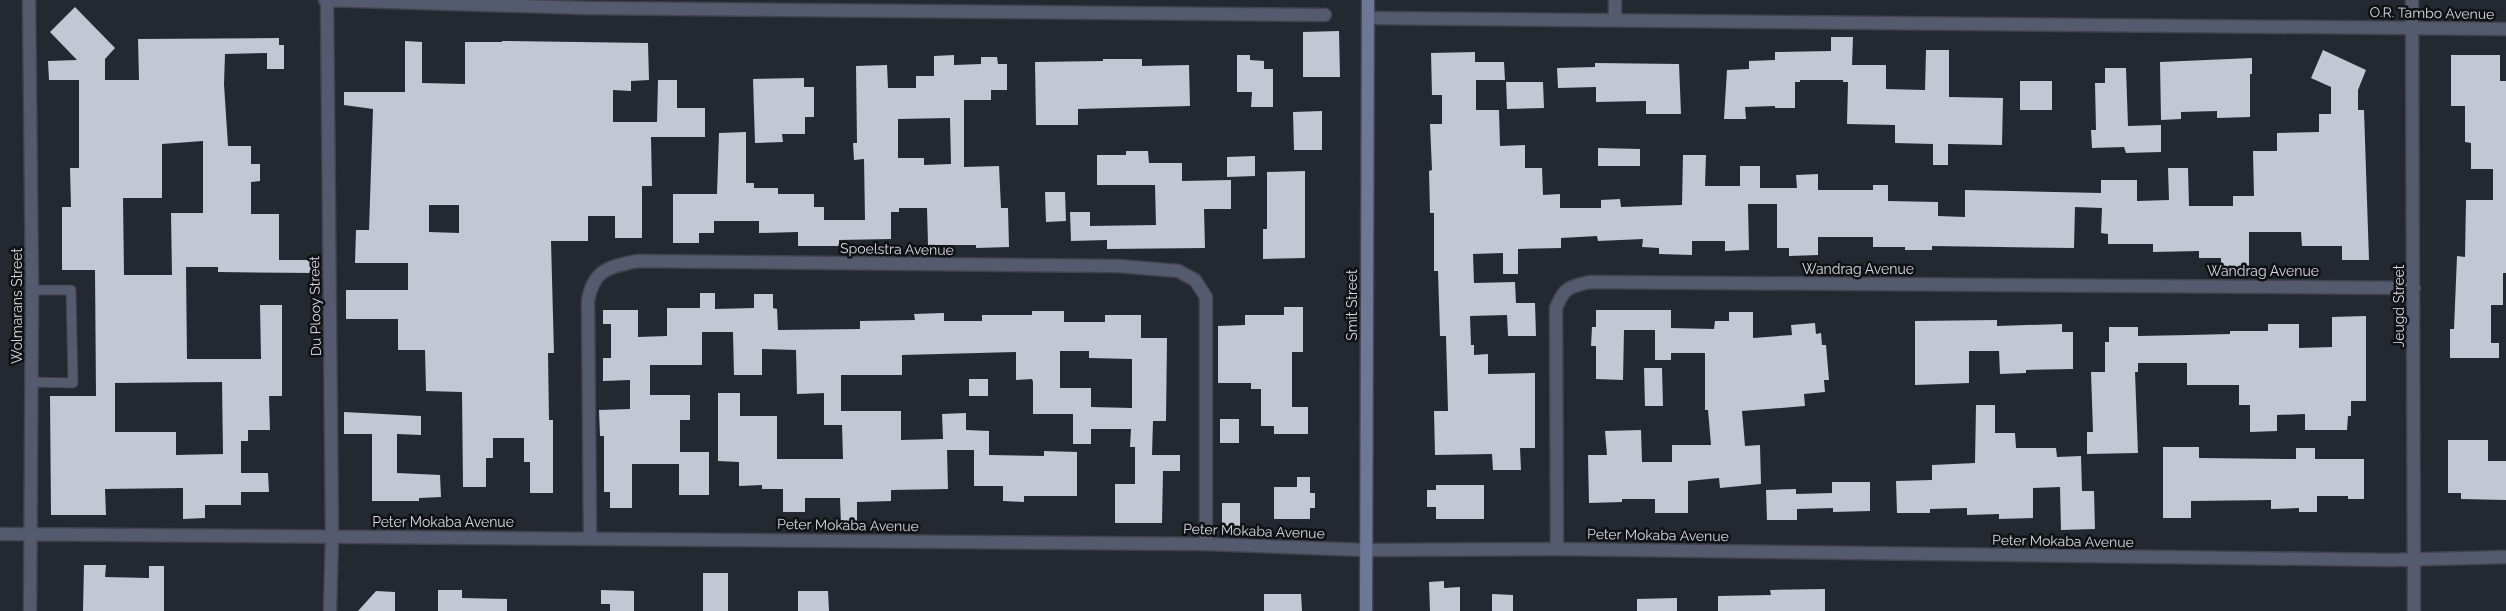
<svg xmlns="http://www.w3.org/2000/svg" width="2506" height="611" font-family="Raleway,sans-serif">
<rect width="100%" height="100%" fill="#242831"/>
<path fill="#c2c7d3" fill-rule="evenodd" d="M75 7 115 48 105 59V80H139L138 39 279 38V45H284V69H267V53L225 54 224 84 228 146H251V164H260V181L251 182V214H279V260H313V273L218 272V267H186L187 359H261L260 305H282V396H269L270 430H248V441H241V473H268L269 492H241V505H205V518L183 519V488L105 489 106 515H51L50 396H96L95 270H62V207H71L70 168H79V80H49L48 61 77 60 50 32ZM203 141V213H171L172 275H124L123 198H162V144ZM222 382 223 454 176 455V432H115V383Z
M1339 31 1340 77H1303V32Z
M1831 37H1853L1852 65H1886V89L1925 90 1926 50H1949V97L2003 98 2002 145 1948 144V165H1933V144L1895 143V125L1847 124 1848 82H1843V80H1800V82H1795V108H1775V106L1745 107 1746 119H1724L1727 70 1749 69V61L1775 60V52L1831 51Z
M405 41 422 42V83L465 84V42H502V41L648 43 649 80 631 81V91L613 90V122H657L658 80H677V108H705V137H651L652 186H642V238H615V216H588V241H551L554 353H548L549 420H553V493H530V462H524V438H493V458H486V487H463L462 392 426 391 425 350H398V319H346V290H408V263H355L356 230H369L373 109 344 105V92H405ZM429 205H459V233L429 232Z
M2323 50 2366 70 2358 90V110H2364L2369 260H2342V246H2302L2301 232H2249V271H2221V258H2199V251L2153 252V244H2108V234L2101 233 2102 208 2075 207 2074 248 1932 246V250H1905V247H1873V237H1818V255L1789 256V248H1777V204H1748L1749 250 1725 251V241H1692V255L1659 254V248L1642 247 1643 239 1598 241 1597 236 1561 238V248L1518 249V274H1503V253L1473 254 1474 283 1515 282 1516 303H1535L1536 336H1508L1507 315 1470 316 1471 345H1474V355L1488 354V374L1535 373V448H1520L1521 470H1493L1492 454 1435 455 1434 411H1448L1446 336H1440L1438 271H1434V213H1430L1429 171 1432 170 1430 124H1442V95H1432L1431 53 1475 52V62H1504L1505 80H1476V110H1499L1500 146 1525 145V168H1542L1543 195 1560 194V208H1601V200L1620 199 1621 207 1682 205 1683 155H1706L1705 186H1740V166H1760V188H1797L1796 175 1818 174V190H1873V185H1888V201L1938 202V216L1965 217V190L2101 193V180H2137V201L2169 200 2168 168H2188L2189 206H2233V196H2254L2253 151H2277V133L2319 132V114H2331V87L2311 78Z
M954 55V65L981 64V57H997L998 64H1007V90H991V100H964V167L999 166 1001 208H1008L1009 247 976 248V245H928L927 208H899V212H891V239L839 240V246H798V232L759 233V221H714V233H699V243H673V194H717L719 133 746 132V183H754V188H778V194H814V207H824V220H865L864 159 854 160 853 143H857L856 66 887 65 888 88H916V76H934V56ZM950 118 951 164 924 165V158H898V119Z
M1237 55H1250V60L1264 61V69H1273V107H1251L1252 92H1237Z
M2451 55H2500V81H2506V273H2503V305H2491V343H2499V358H2450V329H2454L2457 256 2465 257 2466 200H2493V169H2471V143L2465 142V106H2451Z
M2252 58V74H2250V117L2217 118V111L2181 112V119L2161 120 2160 62Z
M1103 59H1142V66L1189 65 1190 106 1078 109V125H1036L1035 62 1103 61Z
M1595 63 1679 64 1681 114H1646V101L1596 102V87L1558 88 1557 68 1595 67Z
M2105 68H2126L2128 126 2161 125V152L2126 153 2124 147 2092 148 2091 130H2096L2095 83H2105Z
M804 78V87H814V117H805V134H782L783 142 755 143 753 79Z
M2020 81H2052V110H2020Z
M1506 82H1543L1544 108 1507 109Z
M1322 111V150H1294L1293 112Z
M1598 148 1640 149V166H1598Z
M1126 151H1148L1149 163H1182V181L1231 180V209H1204L1205 248 1107 249V240L1071 241 1070 212H1090V226L1156 225 1155 185H1097V155H1126Z
M1255 156V176L1227 177V157Z
M1305 171V258L1263 259V229H1267V172Z
M1045 192H1065L1066 221 1046 222Z
M700 293H715V309L754 308V294H773V308L777 309 778 330 860 329V321L915 320 914 314 944 313V321H982V315H1032V311H1064V322H1105V315H1141V338H1167L1166 421H1153L1152 455H1180V471H1163L1162 523H1115V484H1135V447H1130L1131 429H1091V444H1073V414H1033V382L1032 379 1016 380V352L902 355V375H841V411H901V440L943 439 942 414 966 413V430L989 431V455L1044 456V451L1077 452V496H1024V502L1003 501V486H974V450H947L948 489 891 490V501L857 502V523H841L840 498H805V512H783V489H762V485L739 486V462L718 461V393H740V416H777V459H843L842 425H824V393L797 394 796 350 762 349V375H734L733 332H702V365H650V395H690V420H680V452H709V495H679V464H632V508H610V492H604V436H600L599 410 630 409V380L603 381V358H611V324H603V310H638V337L667 336V308H700ZM1060 351H1089V358L1132 359V408L1091 407V388H1060Z
M1284 307H1303V352H1292V407H1308V434H1274V426H1261V389H1251V383H1218V326L1245 325V315H1284Z
M1596 310H1671V328L1714 329 1715 321H1729V312H1753V338L1792 335 1791 325 1815 323 1816 334 1821 333 1822 345H1826L1829 380H1824L1825 392 1804 394 1805 406 1742 411 1745 446 1760 445 1761 484 1720 488 1719 478 1688 481V513H1655V499H1622V502L1589 503 1588 455H1607L1605 431 1641 430 1642 462H1672V445H1711L1708 410H1705V353H1671V360H1655V330H1624L1623 380 1596 379V346H1591L1592 327H1596Z
M2366 316V401H2351V416H2348L2347 430H2305V414L2277 415V431L2250 432V405H2239V385H2187V363H2138V372H2135L2138 453 2087 454V432H2093L2091 372H2105V342H2109V327H2138V336L2190 335 2230 334V331H2268V324H2299V348L2332 347V317Z
M1997 320V326L2062 324V332H2073V369L2026 370V373L2000 374 1999 351H1969V383L1915 385V321Z
M1644 368H1662L1663 406H1645Z
M969 379H988V396H969Z
M1976 405H1995V433H2015L2016 448H2056L2057 457 2081 456 2082 491H2094L2095 529 2061 530 2060 487 2033 488V518L1999 519V514L1967 515V508L1930 509V513H1897L1896 481 1932 480V465L1975 463Z
M344 412 421 416V435L397 434V473L440 475 441 497 419 498V501H372V434H344Z
M1220 419H1239V443H1220Z
M2448 440H2488V461H2506V500L2461 499V493H2448Z
M2163 447H2199V458L2296 459V448H2315V459H2364V499H2348V496H2317V512H2299V508L2271 509V500L2191 501V518H2163Z
M1297 477H1310V493H1315V508H1310V519H1274V487H1297Z
M1832 482H1870V511L1833 512V508L1797 509V520H1767L1766 490 1796 489V494L1832 493Z
M1436 485H1484V519H1436V507H1427V490H1436Z
M1222 503H1240V526H1222Z
M84 565H106L105 577 149 578V566H164V611H83Z
M703 573H728V611H703Z
M1444 581V588L1460 587V611H1430L1429 582Z
M1825 589V611H1718V596L1771 595 1770 590Z
M438 590H462V598L507 599V611H438Z
M601 590 634 591V611H610V604H601Z
M376 591 395 592V611H358Z
M798 591H828L829 611H798Z
M1264 594H1301L1302 611H1264Z
M1492 594 1513 595V611H1492Z
M1677 598V611H1637V599Z"/>
<g fill="none" stroke-linecap="round" stroke-linejoin="round">
<g stroke="#41444d" stroke-width="11">
<path id="lane" d="M32 382 73 383 71 290H32"/>
</g>
<g stroke="#41444d" stroke-width="15">
<path id="street" d="M29 0 32 290 30 611
M325 0 586 8 1325 15
M327 0 332 536 330 611
M1615 0V20
M2412 0 2414 611
M1368 18 2506 29
M0 534 1206 544 1366 550 1557 549 2392 560 2506 557
M590 538 588 301C593 270 608 267 637 261L1118 266 1178 271 1195 280 1206 297V544
M1557 549 1556 308C1564 288 1568 287 1590 282L2414 288"/>
</g>
<g stroke="#41444d" stroke-width="15">
<path id="secondary" d="M1366 611 1368 0"/>
</g>
<use href="#lane" stroke="#555b6e" stroke-width="9"/>
<use href="#street" stroke="#555b6e" stroke-width="12"/>
<use href="#secondary" stroke="#6d7896" stroke-width="12"/>
</g>
<g text-anchor="middle" dominant-baseline="central" stroke-width="5" stroke-linejoin="round" paint-order="stroke">
<g font-size="14" fill="#d7d9df" stroke="#0f1115">
<text transform="translate(2432 13) rotate(1)">O.R. Tambo Avenue</text>
<text transform="translate(897 249) rotate(1)">Spoelstra Avenue</text>
<text x="1858" y="269">Wandrag Avenue</text>
<text x="2263" y="271">Wandrag Avenue</text>
<text transform="translate(1352 305) rotate(-90)">Smit Street</text>
<text transform="translate(17 306) rotate(-90)">Wolmarans Street</text>
<text transform="translate(315 306) rotate(-91)">Du Plooy Street</text>
<text transform="translate(2399 306) rotate(-90)">Jeugd Street</text>
<text x="443" y="522">Peter Mokaba Avenue</text>
<text transform="translate(848 525) rotate(1)">Peter Mokaba Avenue</text>
<text transform="translate(1254 531) rotate(2)">Peter Mokaba Avenue</text>
<text transform="translate(1658 535) rotate(1)">Peter Mokaba Avenue</text>
<text transform="translate(2063 541) rotate(1)">Peter Mokaba Avenue</text>
</g>
</g>
</svg>
